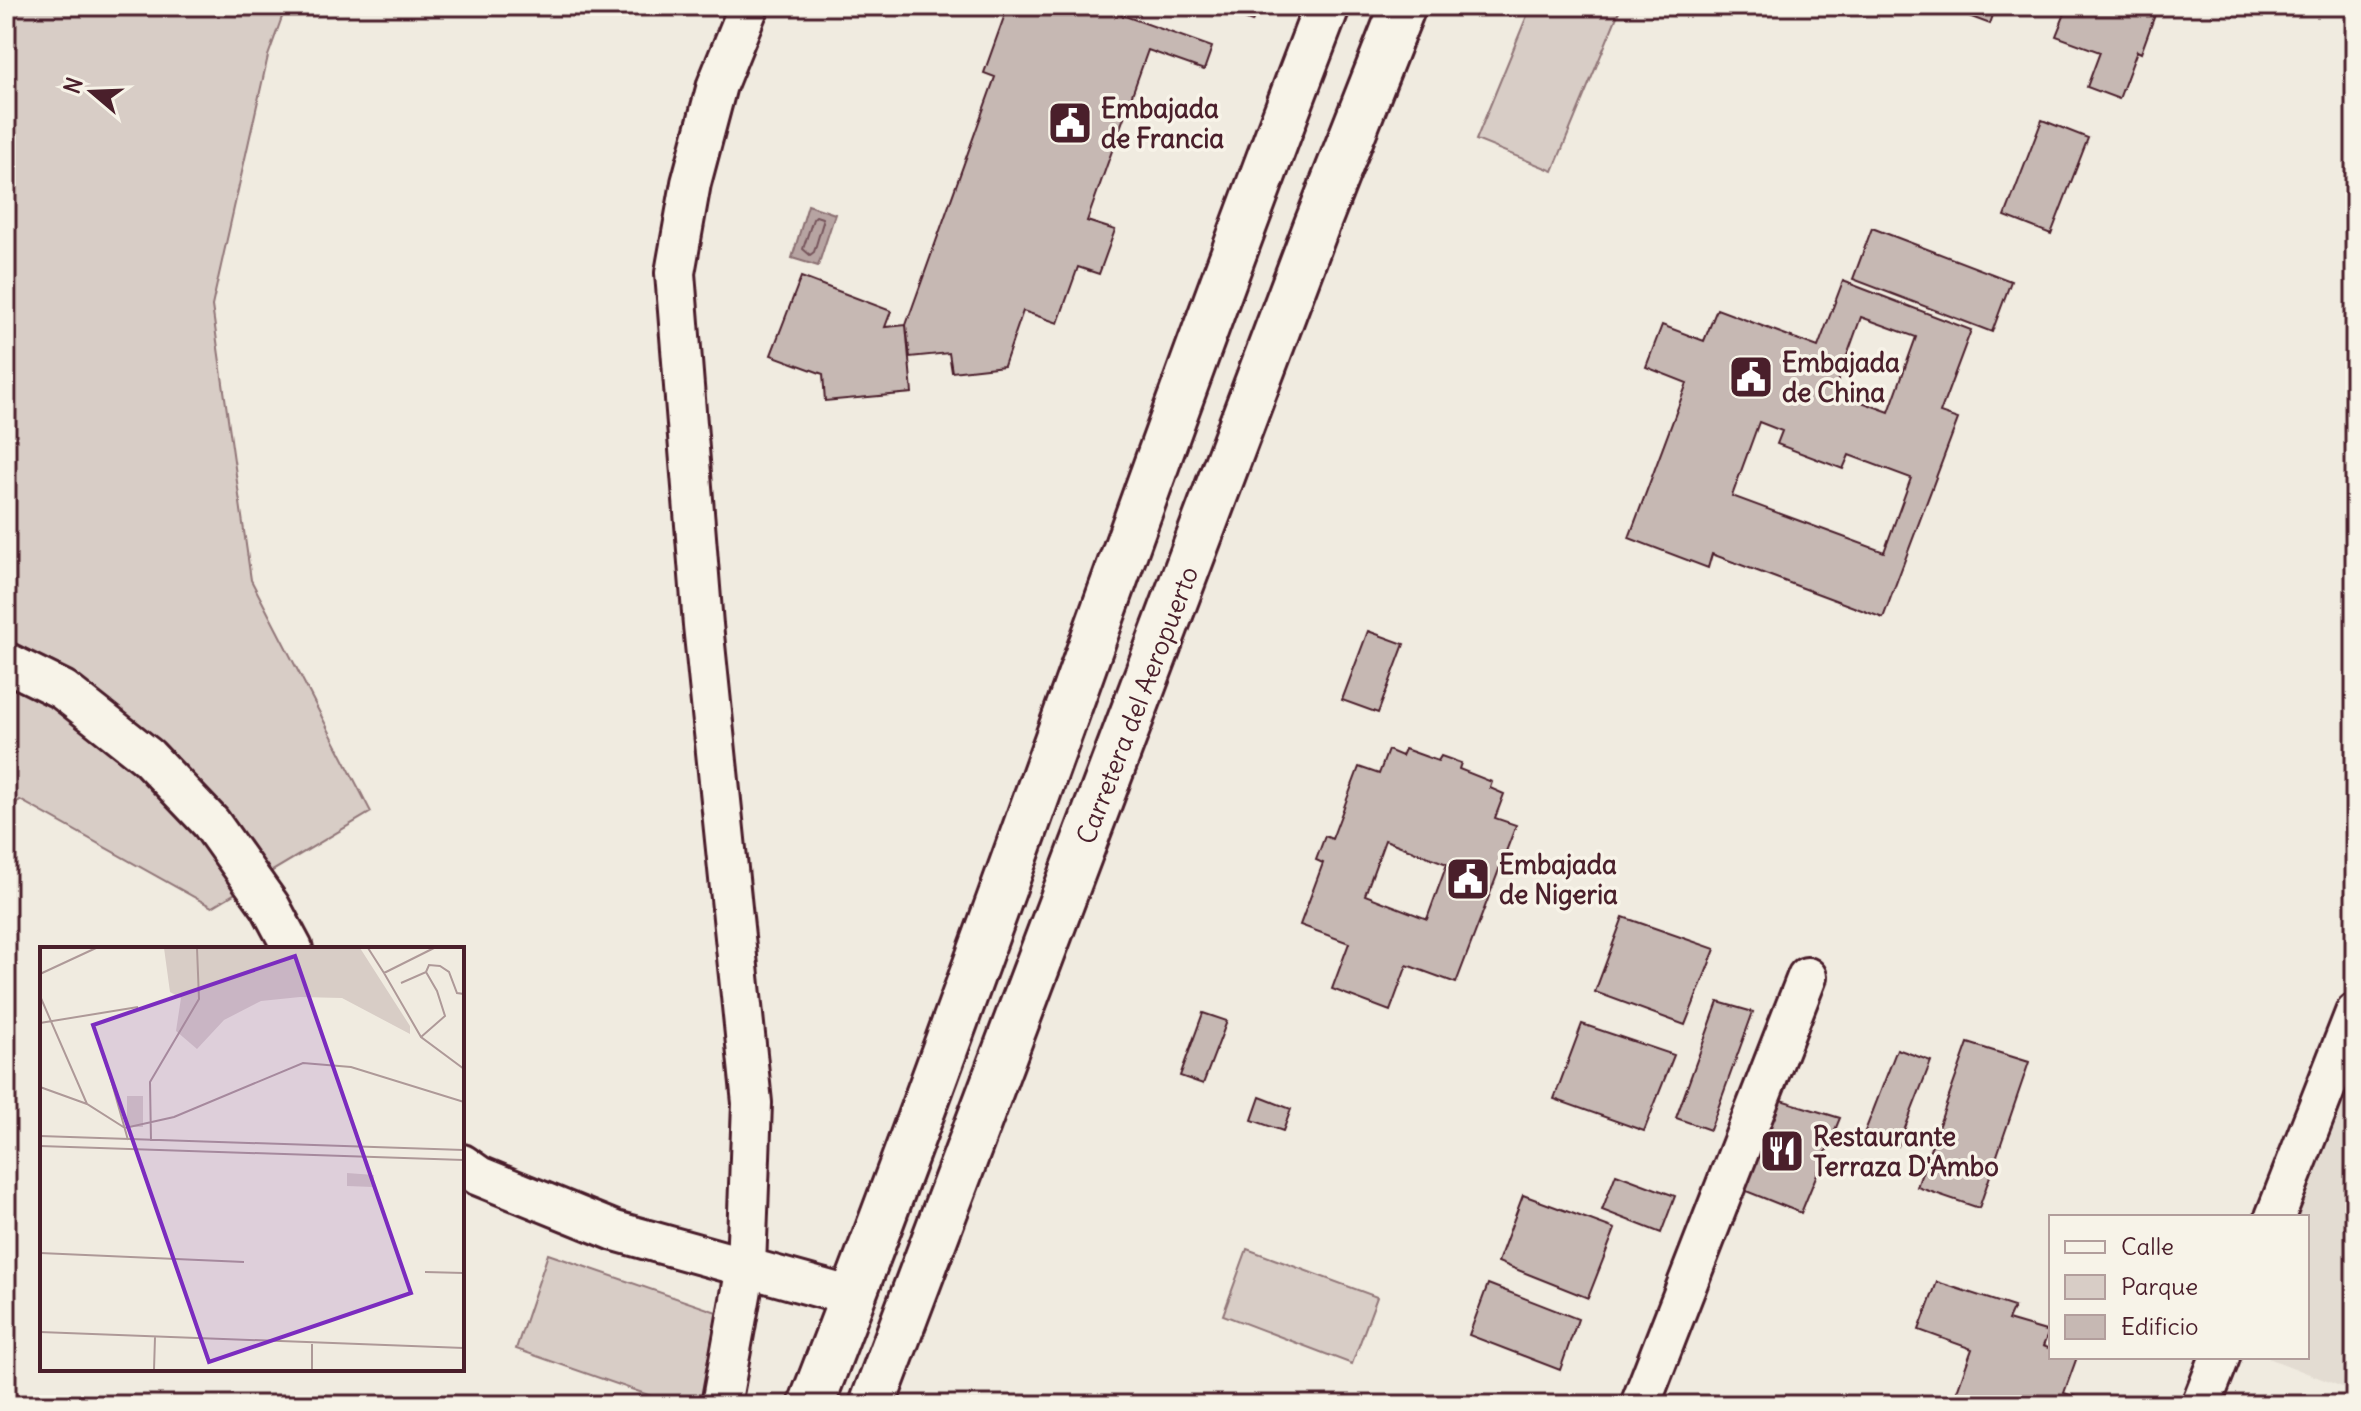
<svg xmlns="http://www.w3.org/2000/svg" width="2361" height="1411" font-family="Delius,sans-serif">
<rect width="100%" height="100%" fill="#f0ebe0"/>
<filter id="ink" filterUnits="userSpaceOnUse"><feTurbulence type="fractalNoise" baseFrequency=".0125" numOctaves="2"/><feDisplacementMap in="SourceGraphic" scale="16" xChannelSelector="R" yChannelSelector="G"/><feConvolveMatrix kernelMatrix="1 2 1 2 8 2 1 2 1" color-interpolation-filters="sRGB"/></filter>
<g filter="url(#ink)">
<path fill="#e3dcd2" d="M2355 1059V1392L2266 1357H2307V1217H2292Z"/>
<path fill="#d8cdc6" stroke="#917678" stroke-width="2" d="M6 6H286L268 56 212 306 251 580 371 812 212 907 20 800 6 812Z
M1531 6H1614L1620 9 1553 171 1476 140Z
M1247 1249 1377 1297 1352 1364 1223 1315Z
M548 1254 743 1321 714 1405H677L516 1349Z"/>
<path fill="#b7a4a2" stroke="#8b6f72" stroke-width="2" d="M808 205 835 214 818 266 792 258Z"/>
<g fill="none" stroke-linecap="round" stroke-linejoin="round">
<path stroke="#76545b" stroke-width="2" d="M816 216 822 218 823 222 814 252 810 255 803 249 813 219Z"/>
</g>
<path fill="#c6b8b3" stroke="#4a1f2b" stroke-width="2" fill-rule="evenodd" d="M1008 6H1097L1212 47 1204 70 1148 50 1087 221 1115 230 1099 274 1078 267 1058 323 1023 311 1004 366 952 372 949 353 910 357 906 325 995 77 984 73Z
M1211 6H1258L1252 22Z
M1942 6H1996L1990 24Z
M2068 6H2139L2156 12 2141 53 2137 51 2119 99 2087 87 2100 52 2056 36Z
M2042 120 2088 138 2051 234 2005 216Z
M1872 228 2011 281 1992 332 1853 279Z
M801 277 891 311 885 327 906 325 912 393 825 401 823 374 771 355Z
M1843 281 1971 330 1940 413 1958 419 1883 618 1712 554 1708 568 1629 538 1687 383 1646 367 1662 325 1704 341 1717 309 1818 347ZM1861 317 1916 337 1889 412 1834 392ZM1759 422 1782 431 1777 444 1843 469 1849 455 1911 478 1884 552 1732 496Z
M1368 631 1404 644 1378 713 1342 700Z
M1405 749 1438 761 1441 756 1461 763 1459 769 1492 782 1490 788 1504 794 1495 818 1516 825 1456 983 1407 965 1390 1011 1332 989 1349 943 1300 925 1323 863 1316 860 1325 836 1332 839 1359 767 1379 774 1388 750 1402 756ZM1385 840 1447 864 1427 919 1365 895Z
M1623 917 1715 949 1685 1025 1595 992Z
M1718 1002 1753 1012 1710 1130 1676 1118Z
M1203 1013 1227 1021 1203 1084 1180 1076Z
M1582 1024 1674 1055 1644 1131 1554 1099Z
M1968 1043 2029 1062 1979 1208 1917 1187Z
M1897 1049 1931 1061 1898 1146 1864 1134Z
M1761 1094 1840 1118 1801 1213 1726 1183Z
M1260 1097 1291 1109 1283 1131 1252 1120Z
M1616 1174 1675 1196 1661 1233 1602 1210Z
M1523 1195 1615 1229 1588 1298 1498 1262Z
M1937 1282 2014 1307 2008 1320 2049 1332 2043 1346 2051 1349V1357H2077L2064 1393 2102 1405H1973L1975 1398 1956 1394 1972 1349 1919 1330Z
M1488 1284 1578 1319 1560 1370 1469 1335Z"/>
<g fill="none" stroke-linecap="round" stroke-linejoin="round">
<g stroke="#4a1f2b" stroke-width="44">
<path id="minor" d="M6 662 63 690 148 757 211 823 270 906 293 949
M462 1164 479 1176 615 1231 853 1297
M2275 1217 2355 1013
M721 1405 746 1267 752 1103 703 625 675 273 691 183 717 85 749 6
M1640 1405 1807 977
M2201 1405 2220 1357"/>
</g>
<g stroke="#4a1f2b" stroke-width="50">
<path id="major" d="M811 1405C991 942 1148 470 1327 6
M872 1405 1316 227 1403 6"/>
</g>
<use href="#minor" stroke="#f7f3e8" stroke-width="38"/>
<use href="#major" stroke="#f7f3e8" stroke-width="44"/>
</g>
</g>
<defs>
<g id="civic-square" transform="scale(2.3)"><rect x="-9" y="-9" width="18" height="18" rx="4" fill="#4a1f2b" stroke="#f7f3e8"/><path d="M-.6-6.5H3V-4.5H.6V-3L4-1V1h2V6H-6V1h2V-1L-.6-3ZM-1.2 2.5V6h2.4V2.5Z" fill="#fff"/></g>
<g id="restaurant-square" transform="scale(2.3)"><rect x="-9" y="-9" width="18" height="18" rx="4" fill="#4a1f2b" stroke="#f7f3e8"/><path d="M-5-6h1v4h1v-4h1v4h1v-4h1v5L-1.5 .5V6h-2V.5L-5-1ZM5-6V6H3V1.5H1.5Q1.5-4 5-6Z" fill="#fff"/></g>
</defs>
<g fill-rule="evenodd">
<use href="#civic-square" x="1070" y="123"/>
<use href="#civic-square" x="1751" y="377"/>
<use href="#civic-square" x="1468" y="879"/>
<use href="#restaurant-square" x="1782" y="1151"/>
</g>
<g text-anchor="middle" dominant-baseline="central" stroke-width="7" stroke-linejoin="round" paint-order="stroke">
<g font-size="26" font-weight="bold" fill="#4a1f2b" stroke="#f7f3e8" text-anchor="start">
<text x="1101" y="108">Embajada<tspan x="1101" dy="30">de Francia</tspan></text>
<text x="1782" y="362">Embajada<tspan x="1782" dy="30">de China</tspan></text>
<text x="1499" y="864">Embajada<tspan x="1499" dy="30">de Nigeria</tspan></text>
<text x="1813" y="1136">Restaurante<tspan x="1813" dy="30">Terraza D'Ambo</tspan></text>
</g>
<g font-size="26" fill="#4a1f2b" stroke="#f7f3e8">
<text transform="translate(1137 705) rotate(-69)">Carretera del Aeropuerto</text>
</g>
</g>
<g transform="translate(40 947)">
<rect width="424" height="424" fill="#f0ebe0"/>
<path d="M124 1H320L370 79V87L302 51 260 50 221 54 184 73 157 102 136 84 141 51 130 45ZM87 149H103V180H87ZM307 226 334 228 333 240 307 239Z" fill="#d8cdc6"/>
<path fill="none" stroke="#ae9998" stroke-width="2" d="M328 1 344 26M394 1 344 26 381 90 424 122M386 25 389 18 400 19 409 25 417 46 424 47M0 27 56 1M361 36 386 25 397 44 405 69 381 90M0 49 47 157M0 76 98 60M64 108 88 193M0 140 47 157 85 181 134 170 263 116 311 120 424 155M0 189 424 203M111 194 110 135 159 52 157 1M0 199 424 213M0 306 204 315M385 325 424 326M0 385 424 401M272 397V423M114 423 115 390"/>
<path fill="#7b2cbf" fill-opacity="0.15" stroke="#7b2cbf" stroke-width="4" d="M255 9 371 346 169 415 53 78Z"/>
<rect width="424" height="424" fill="none" stroke="#4a1f2b" stroke-width="4"/>
</g>
<rect width="2361" height="1411" fill="none" stroke="#f7f3e8" stroke-width="32"/>
<rect x="16" y="16" width="2329" height="1379" fill="none" stroke="#4a1f2b" stroke-width="3" filter="url(#ink)"/>
<rect x="2049" y="1215" width="260" height="144" fill="#f7f3e8" stroke="#b29e9c" stroke-width="2"/>
<rect x="2065" y="1241" width="40" height="12" fill="#f7f3e8" stroke="#b29e9c" stroke-width="2"/>
<text x="2121" y="1255" font-size="24" fill="#4a1f2b">Calle</text>
<rect x="2065" y="1275" width="40" height="24" fill="#d8cdc6" stroke="#b29e9c" stroke-width="2"/>
<text x="2121" y="1295" font-size="24" fill="#4a1f2b">Parque</text>
<rect x="2065" y="1315" width="40" height="24" fill="#c6b8b3" stroke="#b29e9c" stroke-width="2"/>
<text x="2121" y="1335" font-size="24" fill="#4a1f2b">Edificio</text>
<g transform="translate(92 92) rotate(289)" stroke="#f7f3e8" stroke-width="6" paint-order="stroke">
<path d="M0-6L14 30L0 20L-14 30Z" fill="#4a1f2b"/>
<text y="-12" font-size="22" font-weight="bold" text-anchor="middle" fill="#4a1f2b">N</text>
</g>
</svg>
